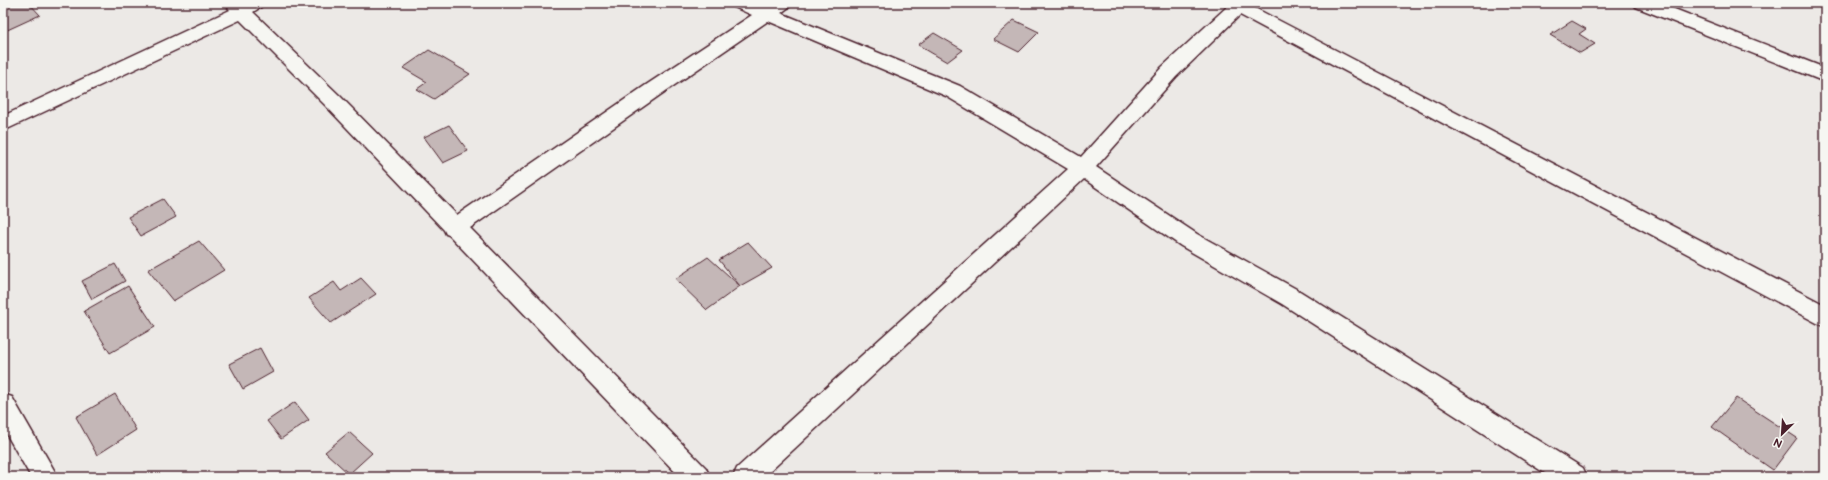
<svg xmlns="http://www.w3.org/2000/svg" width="1828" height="480" font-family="'Balsamiq Sans',sans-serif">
<rect width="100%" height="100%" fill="#ece9e6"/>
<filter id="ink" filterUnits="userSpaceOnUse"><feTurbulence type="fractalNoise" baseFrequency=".025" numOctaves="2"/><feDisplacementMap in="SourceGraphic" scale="8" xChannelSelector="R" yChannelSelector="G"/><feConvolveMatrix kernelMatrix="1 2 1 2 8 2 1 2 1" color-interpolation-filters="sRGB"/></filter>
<g filter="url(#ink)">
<path fill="#c4b7b7" stroke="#4a1f2b" d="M3 3H29L40 15 3 32Z
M1014 20 1039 32 1019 52 993 39Z
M1572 21 1586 29 1579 34 1595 44 1580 53 1550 35Z
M934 33 963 50 947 62 918 45Z
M429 50 470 74 434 99 417 89 427 82 403 68Z
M449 125 468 151 443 163 424 137Z
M163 199 176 217 141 236 128 217Z
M199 241 224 270 173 301 148 270Z
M748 242 772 268 740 286 719 260Z
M708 257 740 286 707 310 675 279Z
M115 264 125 281 92 299 82 281Z
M361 278 376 294 331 323 309 298 334 282 341 291Z
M128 286 155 327 110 353 84 311Z
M260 348 273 372 243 389 229 364Z
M115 394 136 430 97 455 76 417Z
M1736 398 1797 438 1773 470 1712 427Z
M295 402 309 420 281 439 267 421Z
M349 432 372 453 349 474 325 452Z"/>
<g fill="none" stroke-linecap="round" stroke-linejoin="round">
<g stroke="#4a1f2b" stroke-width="3">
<path id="minor" d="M224 3H264L261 7 253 12 340 96 457 215 646 85 752 15 734 7 731 3H756L765 7 770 3H792L789 7 781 13 960 86 1081 157 1162 67 1231 3H1251L1249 5 1825 305V326L1817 323 1240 15 1176 77 1096 167 1197 234 1298 290 1583 468 1587 477H1551L1282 304 1181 246 1084 179 764 477H733L737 468 1068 169 946 96 768 21 660 95 470 228 706 468 710 477H680L449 235 446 234 444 230 326 106 240 20 3 131V116L230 10Z
M1633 3H1659L1825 68V82L1636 7Z
M3 394 12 397 58 477H31L3 428Z"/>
</g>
<use href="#minor" fill="#f6f6f2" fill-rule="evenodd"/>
</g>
</g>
<rect width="1828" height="480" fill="none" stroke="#f6f6f2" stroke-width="16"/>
<rect x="8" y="8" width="1812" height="464" fill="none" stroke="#4a1f2b" stroke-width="1.5" filter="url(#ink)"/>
<g transform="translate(1782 434) rotate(205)" stroke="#f6f6f2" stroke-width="3" paint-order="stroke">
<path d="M0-3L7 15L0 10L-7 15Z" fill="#4a1f2b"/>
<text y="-6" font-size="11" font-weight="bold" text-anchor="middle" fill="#4a1f2b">N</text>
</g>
</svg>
